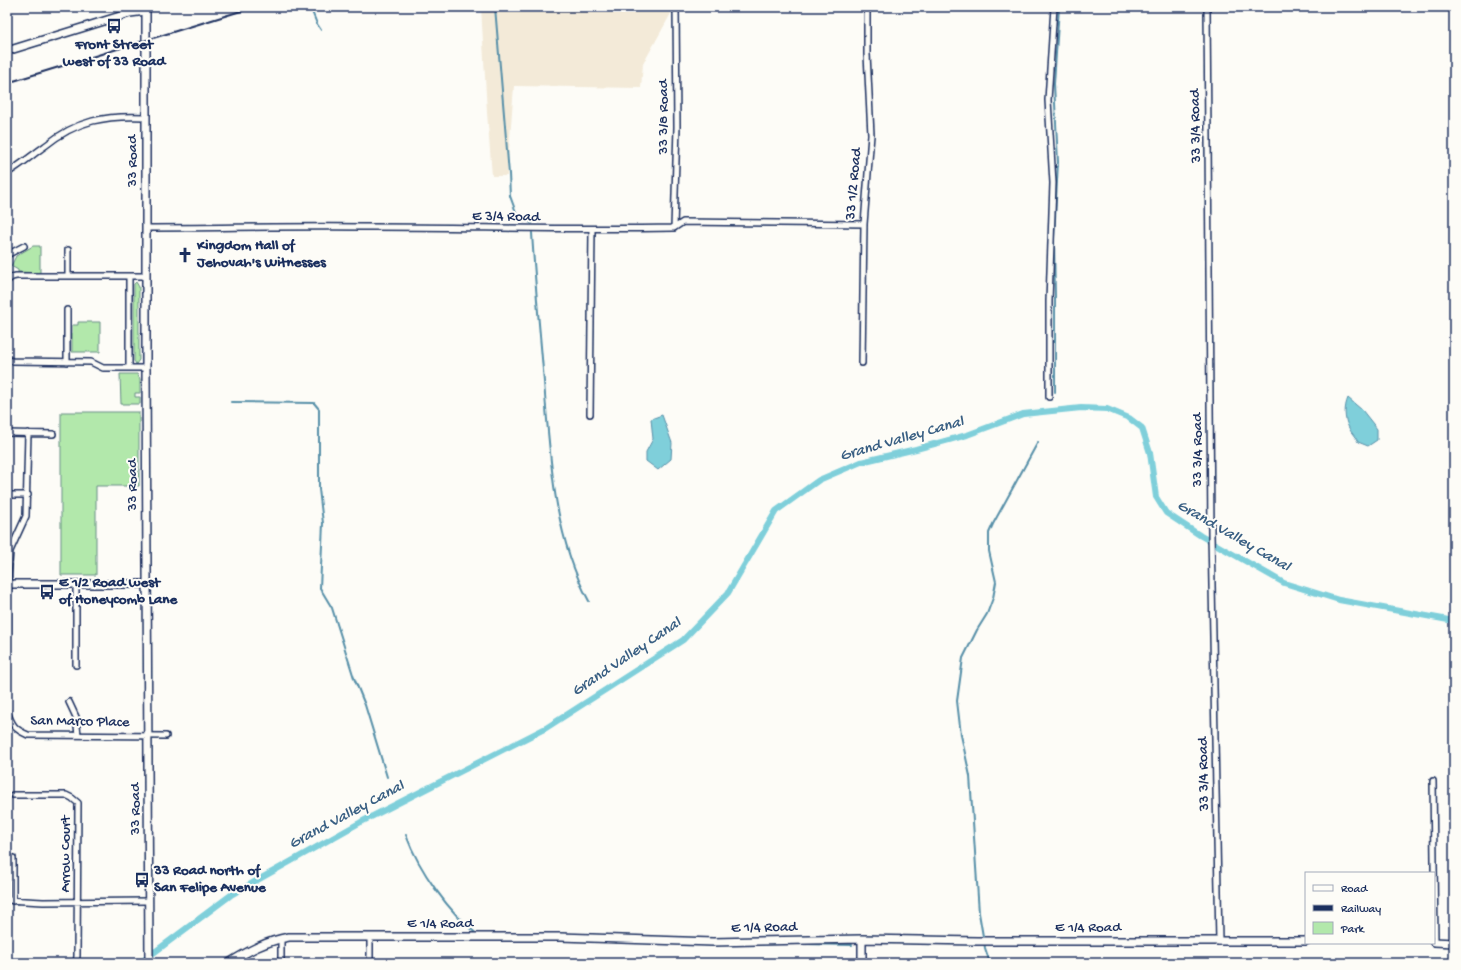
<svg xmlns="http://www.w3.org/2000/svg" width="1461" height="970" font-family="'Gochi Hand',sans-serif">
<rect width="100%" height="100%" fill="#fdfcf7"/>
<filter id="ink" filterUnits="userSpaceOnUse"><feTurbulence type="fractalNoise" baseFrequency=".025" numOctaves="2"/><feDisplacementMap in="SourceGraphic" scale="8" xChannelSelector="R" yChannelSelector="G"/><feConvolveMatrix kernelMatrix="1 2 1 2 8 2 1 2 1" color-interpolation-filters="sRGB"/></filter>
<g filter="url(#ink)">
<path fill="#f3ead8" d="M481 7H673L674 8 643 64 641 88 514 86 507 176H492L487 112Z"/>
<path fill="#b2e8ab" stroke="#668c84" d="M33 246H40V273L18 272V270L11 266 16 256Z
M136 282 139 287V360L136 364 134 361V284Z
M78 322H100V352H72V325H78Z
M120 374H137L140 379V393H135V397H140V404H121Z
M61 412H139V486H96V575H61Z"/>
<path fill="#7fcfda" stroke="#578fa8" d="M1348 398 1362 410 1377 429V440L1368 446 1358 442C1356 437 1351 433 1349 428 1344 419 1344 407 1348 398Z
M662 415 672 443 671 459 658 470 646 461V452L653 439 651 419Z"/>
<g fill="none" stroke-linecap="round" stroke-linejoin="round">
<path stroke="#578fa8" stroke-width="2" d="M495 7 509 174 510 196 517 215 532 223
M311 9 317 24 321 30
M532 233C535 283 540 333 544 382 550 456 553 535 589 601
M1055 392V298L1054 238 1058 162 1054 84 1059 7
M231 402 314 403 319 409V489L323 523 320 588 332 608 354 678 365 705 387 777
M406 835C419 870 449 913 478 935
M804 944 852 945
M990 963 985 948 979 913 970 776 961 735 957 701 963 658 977 630 987 614 993 598 996 582 989 551V533L993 524 1038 442"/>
<path stroke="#7fcfda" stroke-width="6" d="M140 963 231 895 361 822 546 728 683 640 728 593 776 511 819 480 861 462 916 449 967 435 1023 414 1081 408 1107 409 1129 418 1142 428 1150 453 1156 497 1166 513 1201 536 1284 583 1339 600 1454 621"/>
<g stroke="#1b2f5e" stroke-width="8">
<path id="street" d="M1207 7 1211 534 1219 942
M7 173C21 165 32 155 45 146 77 120 106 115 146 117
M146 228C221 228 296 226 372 227 473 227 573 230 674 228L683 222 864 224
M674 228 677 127 676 7
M68 250V276
M7 255 24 246
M129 276V368
M7 281 12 277 16 276H145
M67 310V362
M7 359 12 361 91 362 103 368H146
M862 363 864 224 871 135 867 54V7
M1049 397V301L1053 183 1048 100 1054 7
M590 414 592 230
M7 433 53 434
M7 495H28
M76 584V665
M8 663V575L10 551 26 516 28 433
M69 702 76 717 78 735
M7 711C12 725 14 729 28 735L166 736
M1433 781 1435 942
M13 795H66L72 798 78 803 77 956 76 963
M13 858V901
M7 900 43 902 149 901
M281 939V963
M370 963V937"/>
</g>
<g stroke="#1b2f5e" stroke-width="10">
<path id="secondary" d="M146 7V368L149 963
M7 51 130 13 146 11
M7 584H147
M1434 942 1454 943
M229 963C248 951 266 941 289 937H560L713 942 862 939 977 941H1306
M862 963V939"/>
</g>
<use href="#street" stroke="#fdfcf7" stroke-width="5"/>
<use href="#secondary" stroke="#fdfcf7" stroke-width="7"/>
<path stroke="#1b2f5e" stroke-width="2" d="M7 83 254 7"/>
</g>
</g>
<defs>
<g id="bus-bare" transform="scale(1.2)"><path d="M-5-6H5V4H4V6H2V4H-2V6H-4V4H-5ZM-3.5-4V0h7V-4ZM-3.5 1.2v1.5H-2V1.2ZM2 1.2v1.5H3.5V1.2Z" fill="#1b2f5e" stroke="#fdfcf7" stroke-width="2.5" paint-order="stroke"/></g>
<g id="church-bare" transform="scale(1.2)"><path d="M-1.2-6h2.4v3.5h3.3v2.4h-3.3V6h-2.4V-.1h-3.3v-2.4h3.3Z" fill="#1b2f5e" stroke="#fdfcf7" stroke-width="2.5" paint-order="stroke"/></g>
</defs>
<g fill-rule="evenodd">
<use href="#bus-bare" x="114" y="26"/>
<use href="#church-bare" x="185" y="255"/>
<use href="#bus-bare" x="47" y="592"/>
<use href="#bus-bare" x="142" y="880"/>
</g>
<g text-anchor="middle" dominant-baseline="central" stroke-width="4" stroke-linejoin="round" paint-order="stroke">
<g font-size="15" font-weight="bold" fill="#1b2f5e" stroke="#fdfcf7" text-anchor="start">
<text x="114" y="45" text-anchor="middle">Front Street<tspan x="114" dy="17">west of 33 Road</tspan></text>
<text x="197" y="246">Kingdom Hall of<tspan x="197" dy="17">Jehovah's Witnesses</tspan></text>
<text x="59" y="583">E 1/2 Road west<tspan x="59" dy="17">of Honeycomb Lane</tspan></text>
<text x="154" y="871">33 Road north of<tspan x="154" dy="17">San Felipe Avenue</tspan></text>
</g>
<g font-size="15" fill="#1b2f5e" stroke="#fdfcf7">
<text transform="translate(664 117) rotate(-90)">33 3/8 Road</text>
<text transform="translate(1196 126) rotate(-91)">33 3/4 Road</text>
<text transform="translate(133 161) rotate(-90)">33 Road</text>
<text transform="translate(854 184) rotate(-85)">33 1/2 Road</text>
<text transform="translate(506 217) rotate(1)">E 3/4 Road</text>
<text transform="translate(1198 450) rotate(-90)">33 3/4 Road</text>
<text transform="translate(133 485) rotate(-90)">33 Road</text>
<text transform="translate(80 722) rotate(1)">San Marco Place</text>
<text transform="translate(1204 774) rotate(-91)">33 3/4 Road</text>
<text transform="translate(136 809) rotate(-90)">33 Road</text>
<text transform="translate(66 854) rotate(-90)">Arrow Court</text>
<text x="440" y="924">E 1/4 Road</text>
<text transform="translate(764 928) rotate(-1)">E 1/4 Road</text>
<text x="1088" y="928">E 1/4 Road</text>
</g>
<g font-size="16" font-style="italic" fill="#395f83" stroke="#fdfcf7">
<text transform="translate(902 440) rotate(-16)">Grand Valley Canal</text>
<text transform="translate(1233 537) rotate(30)">Grand Valley Canal</text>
<text transform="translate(627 658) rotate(-34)">Grand Valley Canal</text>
<text transform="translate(347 816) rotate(-28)">Grand Valley Canal</text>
</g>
</g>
<rect width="1461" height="970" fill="none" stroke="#fdfcf7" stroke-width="24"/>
<rect x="12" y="12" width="1437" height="946" fill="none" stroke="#1b2f5e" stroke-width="1.5" filter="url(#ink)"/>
<rect x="1305" y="872" width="130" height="72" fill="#fdfcf7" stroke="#a3aaba"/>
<rect x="1313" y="885" width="20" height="6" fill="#fdfcf7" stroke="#a3aaba"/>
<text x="1341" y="892" font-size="12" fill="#1b2f5e">Road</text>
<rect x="1313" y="905" width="20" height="6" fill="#1b2f5e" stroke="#a3aaba"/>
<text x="1341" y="912" font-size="12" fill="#1b2f5e">Railway</text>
<rect x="1313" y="922" width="20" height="12" fill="#b2e8ab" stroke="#a3aaba"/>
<text x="1341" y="932" font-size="12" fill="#1b2f5e">Park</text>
</svg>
